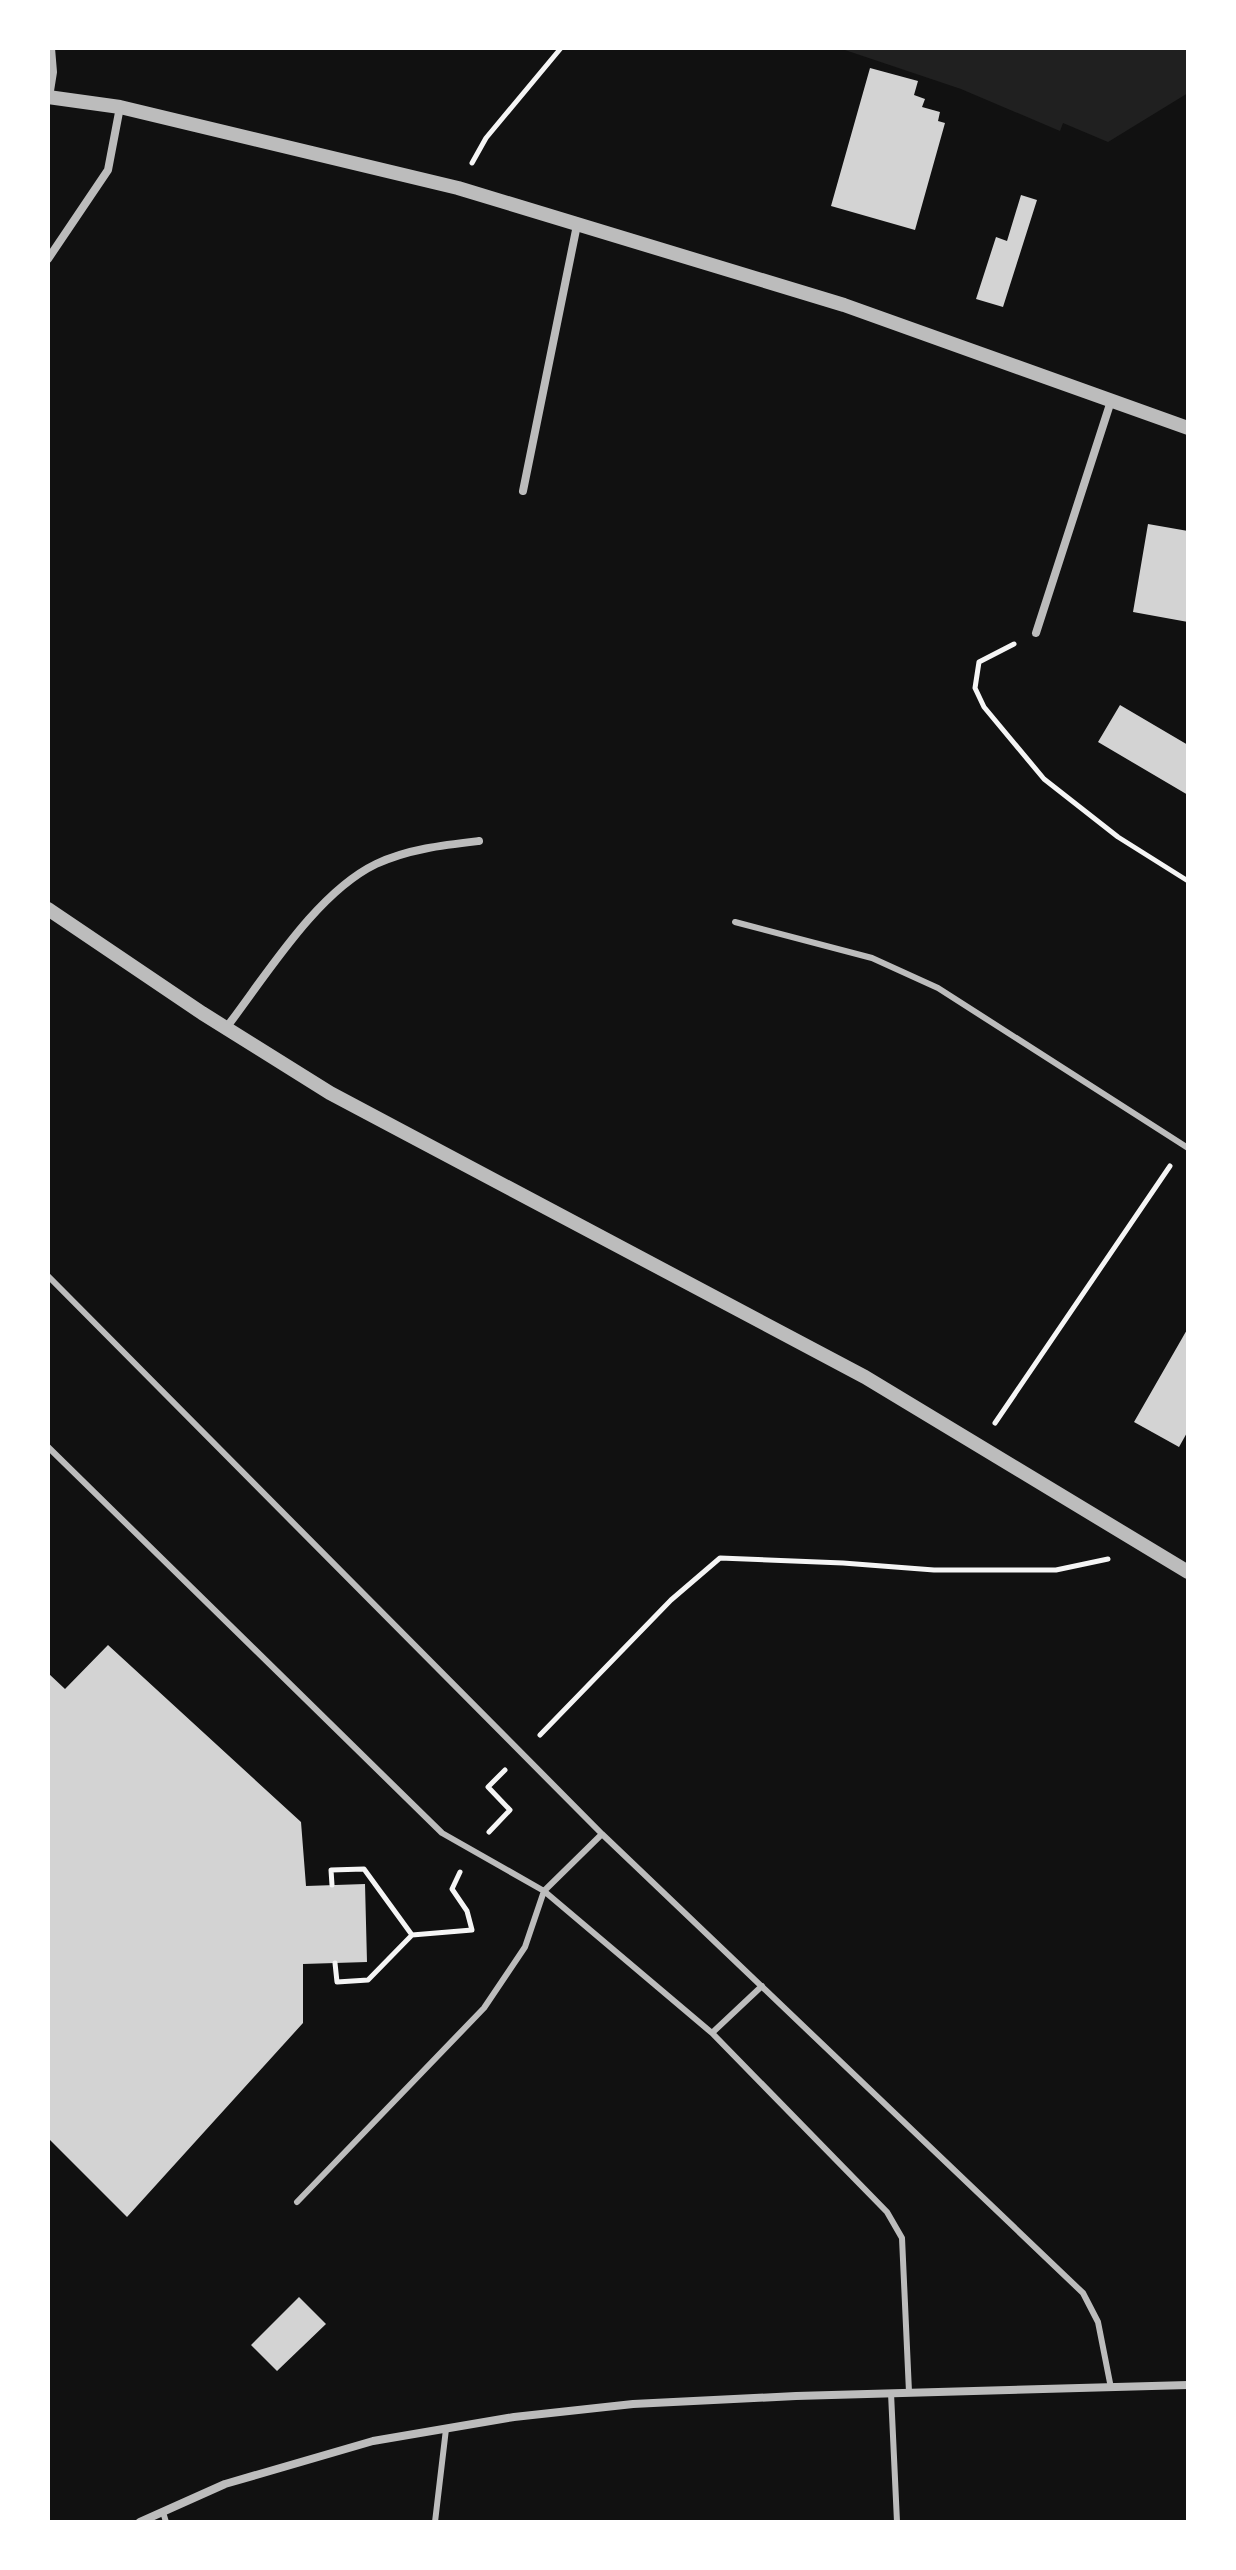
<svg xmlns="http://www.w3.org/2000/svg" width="1236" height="2570" font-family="Roboto,sans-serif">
<rect width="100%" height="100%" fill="#111"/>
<path fill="#202020" d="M839 48H1188V93L1108 142 1063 123 1060 131 961 89Z"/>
<path fill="#d3d3d3" d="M870 68 918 81 914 95 925 99 922 107 940 112 938 121 945 123 915 230 831 206Z
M1021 195 1037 200 1003 307 976 299 996 237 1007 241Z
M1148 524 1188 531V622L1133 612Z
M1120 705 1188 745V795L1098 742Z
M1188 1328V1431L1179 1447 1134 1422Z
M108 1645 301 1822 306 1886 365 1884 367 1962 303 1964V2023L127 2217 48 2138V1673L65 1689Z
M299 2297 326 2324 277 2371 251 2345Z"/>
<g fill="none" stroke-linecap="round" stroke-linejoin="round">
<path stroke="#f5f5f5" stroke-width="5" d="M472 163 486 138 561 48
M1014 644 979 662 975 688 984 707 1044 779 1118 837 1188 881
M995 1423 1170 1166
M540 1735 671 1600 720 1558 843 1563 934 1570H1056L1108 1559
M489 1832 510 1810 488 1787 505 1770
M332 1885 331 1870 364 1869 412 1935
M335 1963 337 1982 368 1980 412 1935 472 1930 467 1911 452 1889 460 1872"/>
<path stroke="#bcbcbc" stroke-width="6" d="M735 922 872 958 938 988 1188 1148
M48 1276 602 1834 1083 2293 1098 2322 1111 2388
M48 1447 442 1833 544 1891 712 2033 887 2212 902 2238 909 2392
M712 2033 762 1986
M297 2202 484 2008 525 1947 544 1891 602 1834
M891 2393 897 2522
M163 2512 166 2522
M435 2522 446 2429"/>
<path stroke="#bcbcbc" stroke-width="8" d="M49 97 53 72 51 48
M48 259 108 170 120 107
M523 491 577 225
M1036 633 1111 401
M226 1028C266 976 316 893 376 864 408 849 444 845 479 841
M140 2522 225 2484 373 2441 514 2417 633 2404 796 2396 1188 2385"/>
<path stroke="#bcbcbc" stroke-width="14" d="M48 97 120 107 458 188 844 305 1188 428
M48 909 202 1013 330 1093 865 1377 1188 1572"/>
</g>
<rect width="1236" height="2570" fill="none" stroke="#ffffff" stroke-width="100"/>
</svg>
